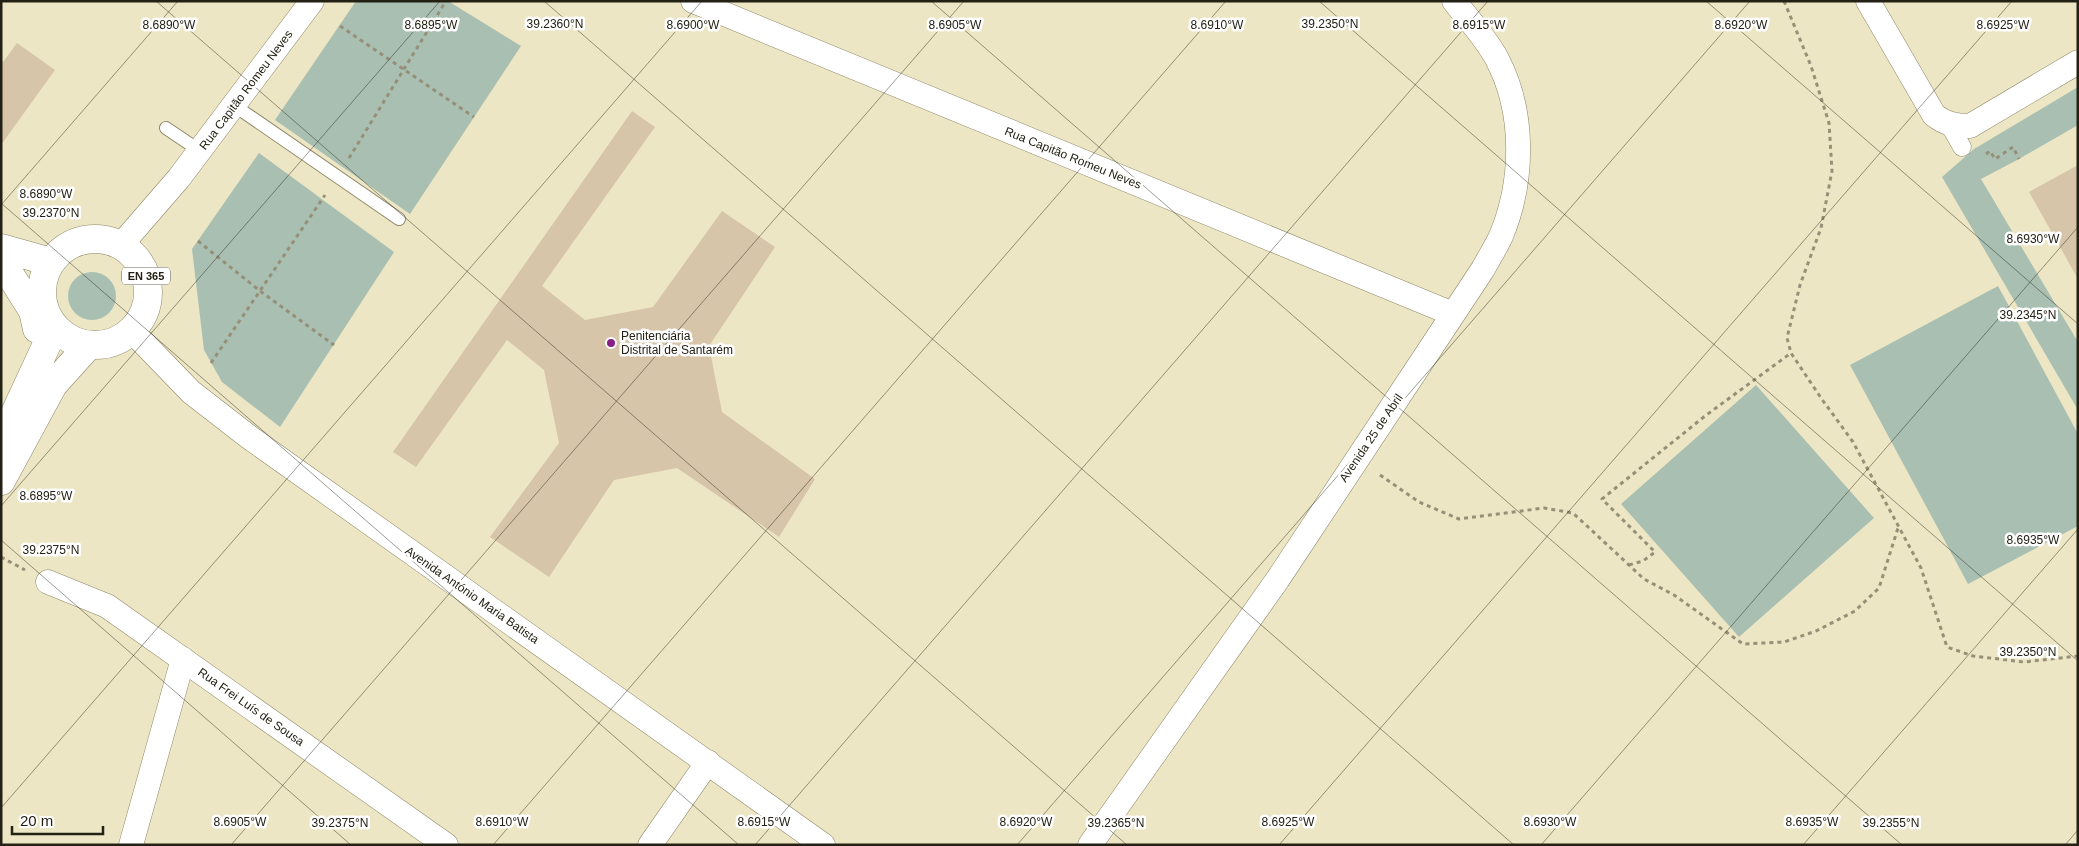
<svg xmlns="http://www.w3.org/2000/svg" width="2079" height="846" font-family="Arial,sans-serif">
<rect width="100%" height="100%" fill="#ede6c4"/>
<path fill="#a9bfb2" d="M356 1H448L521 46 410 214 275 120Z
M2078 87V125L2019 159 1981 179 2078 342V410L1942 177 1974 149Z
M259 153 394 252 280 427 222 382 204 350 192 249Z
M68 296a24 24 0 1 1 48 0a24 24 0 1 1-48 0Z
M1998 286 2078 434V526L1968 584 1850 365Z
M1756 385 1874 518 1739 637 1621 504Z"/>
<path fill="#d7c5a9" d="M17 43 55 70 1 145V61L3 62Z
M632 111 655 127 542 286 585 320 653 307 722 211 775 247 709 346 722 412 815 479 779 537 677 468 614 480 549 577 490 537 559 443 544 370 507 340 416 467 393 452Z
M2078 165V279L2029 192Z"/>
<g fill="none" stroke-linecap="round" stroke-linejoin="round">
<g stroke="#8e8768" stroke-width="14">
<path id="service" d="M235 106 399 219
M166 128 200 151"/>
</g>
<g stroke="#8e8768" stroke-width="19">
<path id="pedestrian" d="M1949 124 1962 147"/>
</g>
<g stroke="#8e8768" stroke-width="25">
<path id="minor" d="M693 1 1453 314
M1868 1 1934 115C1946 124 1955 126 1970 126L2078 62
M121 245 179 178 312 1
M132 331 191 392 249 437 823 845
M48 582 107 606 446 845
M131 845 183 659
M650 845 708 762
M1090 845 1278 579 1483 269C1489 258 1496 247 1501 236 1524 181 1525 112 1497 59 1486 38 1469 20 1454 1"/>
</g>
<g stroke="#8e8768" stroke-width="29">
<path id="primary" d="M42 292a53 53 0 1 1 106 0a53 53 0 1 1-106 0Z
M1 248 51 262
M9 273 33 311 37 329
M1 443 48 342 50 320
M1 481 53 385 89 345"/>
</g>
<path stroke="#959077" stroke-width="3" stroke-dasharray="4 4" stroke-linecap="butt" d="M1784 1 1811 66 1829 123 1832 171 1821 228 1800 285 1787 338 1791 353
M340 26 474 117
M1986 154 1990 151 1995 159 2013 147 2019 159
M349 158 446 1
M198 241 260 291 334 345
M211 363 325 195
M1380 475 1419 502 1459 519 1544 508 1573 513 1644 579 1674 595 1743 644 1784 642 1816 631 1855 611 1879 588 1898 528
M1 557 25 570
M1629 565 1643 561 1655 552 1602 499 1705 416 1791 353 1821 398 1853 442 1921 568 1947 647 1973 656 2024 662 2078 656"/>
<use href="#service" stroke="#fff" stroke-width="12"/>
<use href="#pedestrian" stroke="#fff" stroke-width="18"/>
<use href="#minor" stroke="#fff" stroke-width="24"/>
<use href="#primary" stroke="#fff" stroke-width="28"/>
</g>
<path fill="none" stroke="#232114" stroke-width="1" stroke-opacity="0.45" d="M156 1 1127 845M544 1 1514 845M931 1 1902 845M1319 1 2078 661M1706 1 2078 324M1 203 739 845M1 205 178 1M1 506 440 1M1 540 351 845M1 808 702 1M231 845 964 1M493 845 1226 1M755 845 1488 1M1017 845 1750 1M1279 845 2012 1M1541 845 2078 227M1803 845 2078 529M2065 845 2078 830"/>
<circle fill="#892086" stroke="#fff" stroke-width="2" cx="611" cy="343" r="5"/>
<g text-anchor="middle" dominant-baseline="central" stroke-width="5" stroke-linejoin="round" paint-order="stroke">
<rect fill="#fff" stroke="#65645a" stroke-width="1" x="122" y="267.5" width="48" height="17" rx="4"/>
<g font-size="11" font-weight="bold" fill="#232114">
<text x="146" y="276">EN 365</text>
</g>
<g font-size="12" fill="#232114" stroke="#fff">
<text transform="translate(246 90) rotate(-53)">Rua Capitão Romeu Neves</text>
<text transform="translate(1073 158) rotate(22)">Rua Capitão Romeu Neves</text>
<text transform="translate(1371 438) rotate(-56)">Avenida 25 de Abril</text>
<text transform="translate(472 595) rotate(35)">Avenida António Maria Batista</text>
<text transform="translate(251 707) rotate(35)">Rua Frei Luís de Sousa</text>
</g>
<g font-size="12" fill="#232114" stroke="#fff" text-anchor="start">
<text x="621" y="336">Penitenciária<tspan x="621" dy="14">Distrital de Santarém</tspan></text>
</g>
</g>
<g font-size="12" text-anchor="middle" fill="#232114" stroke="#fff" stroke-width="5" stroke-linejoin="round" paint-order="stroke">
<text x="555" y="28">39.2360°N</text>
<text x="1330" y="28">39.2350°N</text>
<text x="2003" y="29">8.6925°W</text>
<text x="169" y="29">8.6890°W</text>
<text x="431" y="29">8.6895°W</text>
<text x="693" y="29">8.6900°W</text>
<text x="955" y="29">8.6905°W</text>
<text x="1217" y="29">8.6910°W</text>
<text x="1479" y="29">8.6915°W</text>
<text x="1741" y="29">8.6920°W</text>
<text x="46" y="198">8.6890°W</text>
<text x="51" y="217">39.2370°N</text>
<text x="2033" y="243">8.6930°W</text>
<text x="2028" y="319">39.2345°N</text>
<text x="46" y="500">8.6895°W</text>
<text x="2033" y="544">8.6935°W</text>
<text x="51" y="554">39.2375°N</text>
<text x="2028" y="656">39.2350°N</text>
<text x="240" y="826">8.6905°W</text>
<text x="502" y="826">8.6910°W</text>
<text x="764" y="826">8.6915°W</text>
<text x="1026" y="826">8.6920°W</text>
<text x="1288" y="826">8.6925°W</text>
<text x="1550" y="826">8.6930°W</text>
<text x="1812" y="826">8.6935°W</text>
<text x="340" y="827">39.2375°N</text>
<text x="1116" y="827">39.2365°N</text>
<text x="1891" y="827">39.2355°N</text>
</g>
<rect width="2079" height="846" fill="none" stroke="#232114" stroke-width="5"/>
<path d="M12 826v8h91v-8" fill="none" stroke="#232114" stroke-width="2.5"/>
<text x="20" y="826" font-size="15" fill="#232114" stroke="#ffffff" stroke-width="4" paint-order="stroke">20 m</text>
</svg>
